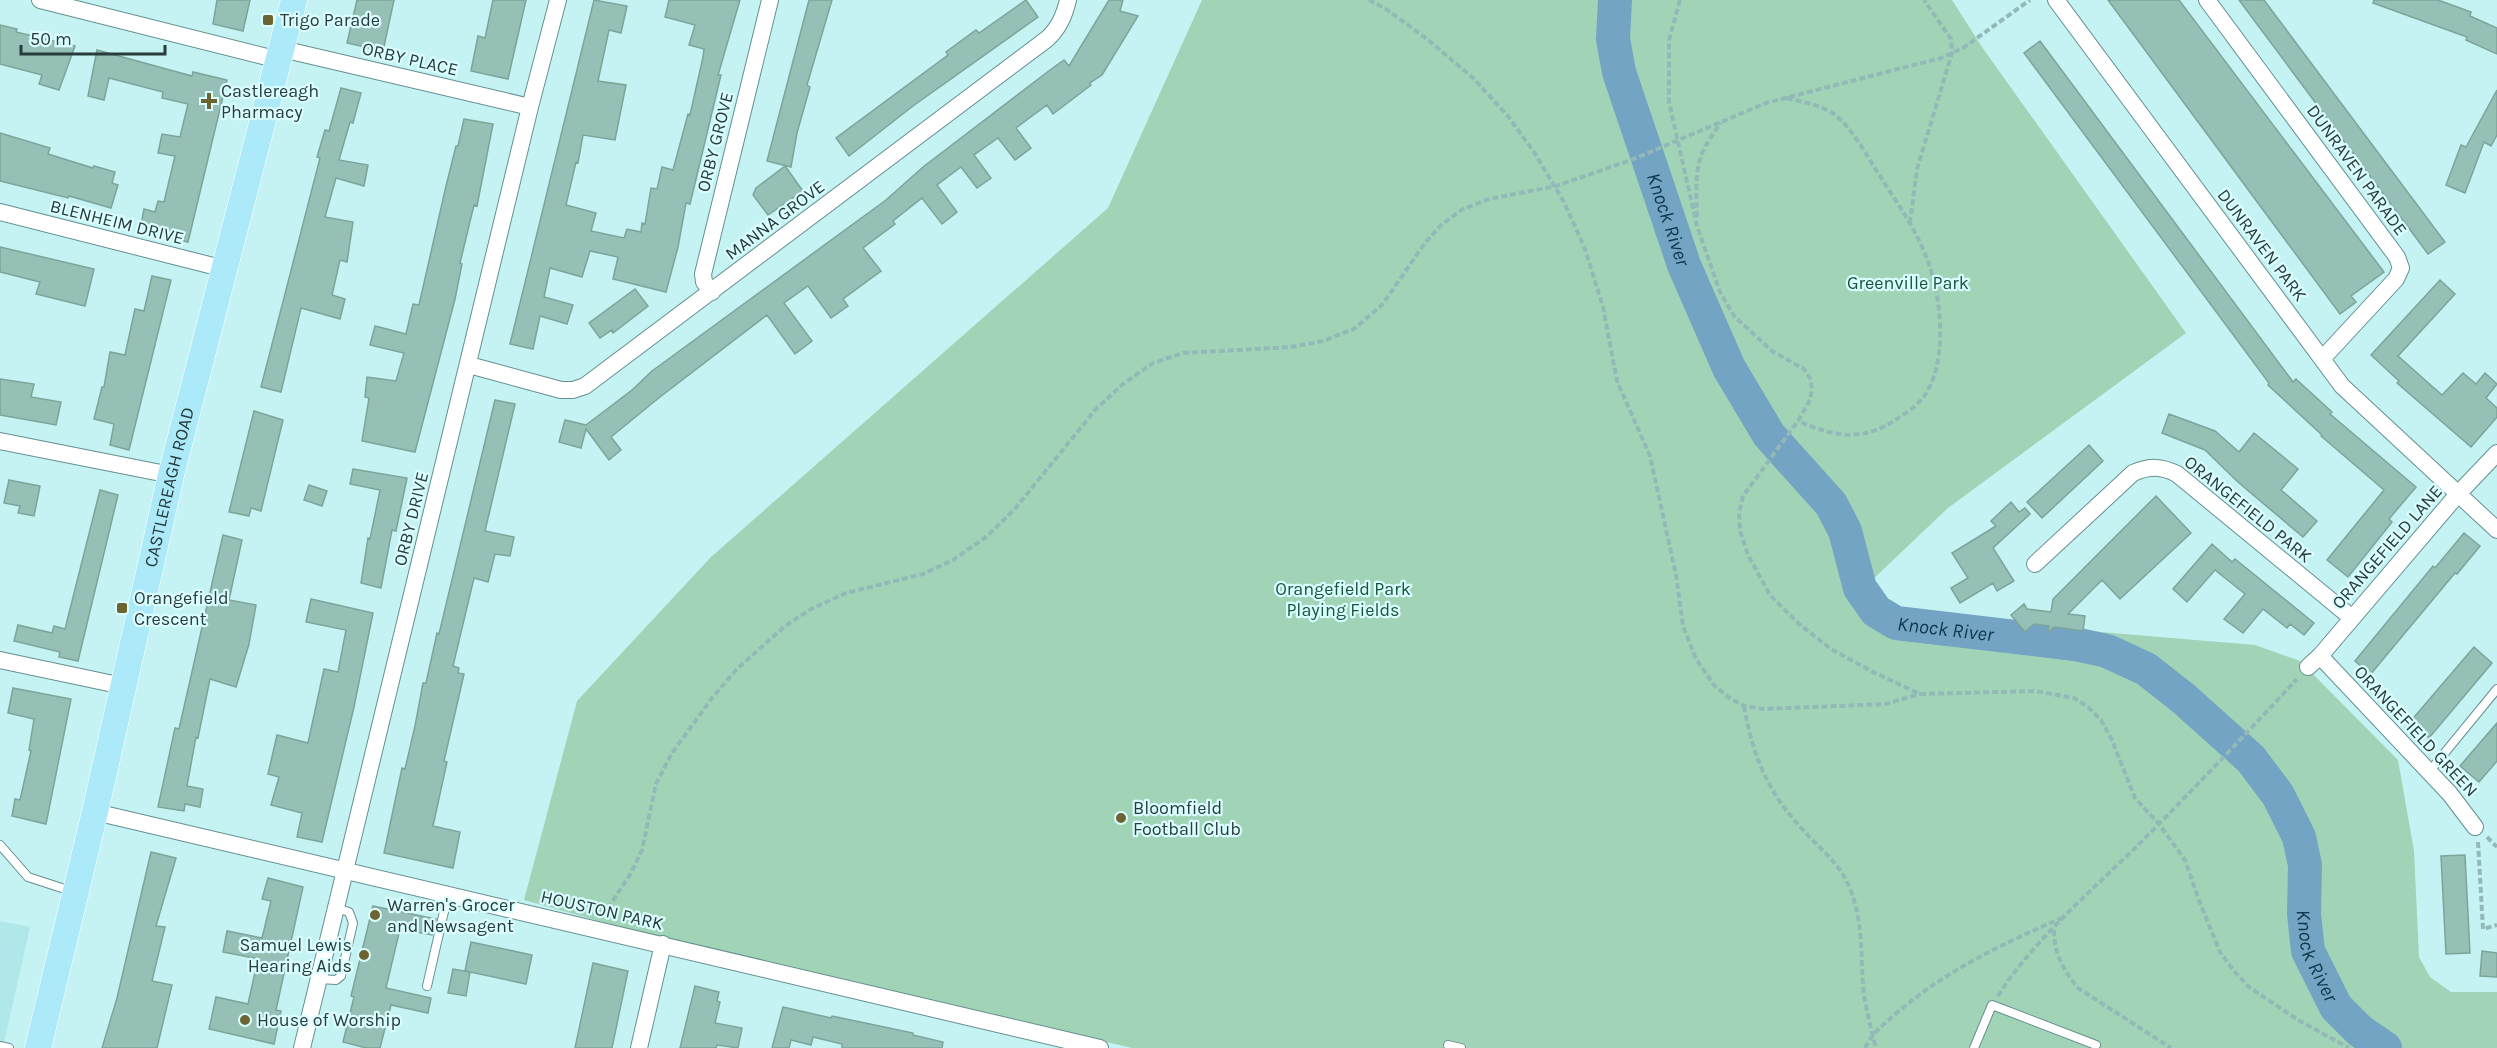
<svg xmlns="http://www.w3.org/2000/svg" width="2497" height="1048" font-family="Karla,sans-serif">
<rect width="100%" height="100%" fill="#c5f3f3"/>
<path fill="#b0e8e9" d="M0 921 30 927 3 1048H0Z"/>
<path fill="#a1d4b6" d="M1202 0H1952L1982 47 2186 333 1948 508 1870 582 1880 604 1908 616 2255 645 2300 661 2398 760 2414 851 2419 957 2430 977 2451 992H2497V1048H1132L624 928 524 900 577 701 711 557 1108 208Z"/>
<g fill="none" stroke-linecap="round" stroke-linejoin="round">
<path stroke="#74a4c3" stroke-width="34" id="s1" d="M1615 0 1613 39 1619 72 1684 265 1729 368 1769 435 1831 504 1845 531 1860 588 1876 611 1896 623 2075 644 2107 651 2146 669 2183 698 2251 759 2278 795 2299 837 2305 865 2304 914 2308 951 2336 1007 2360 1031 2385 1048"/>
</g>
<path fill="#96c0b5" stroke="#7ca49a" stroke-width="1.5" d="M217 0H250L243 31 213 24Z
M357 0H394L383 51 347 43Z
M493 0H526L508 79 471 71 478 36 485 38Z
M594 0 627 6 621 33 609 30 598 81 626 85 615 140 583 135 578 163 576 162 566 205 596 213 591 231 624 238 627 229 641 232 642 223 645 224 651 188 657 189 662 167 673 170 688 114 690 115 703 57 704 49 689 45 695 25 665 17 669 0H740L718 75H721L713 108 690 204 686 203 678 247 666 292 613 279 618 257 590 251 582 277 550 268 544 297 573 305 567 324 540 316 533 349 510 344Z
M809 0H832L807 85 810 87 797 133 791 167 767 161Z
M1026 0 1038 17 913 106 849 156 836 138 948 55 946 52 976 30 979 33Z
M1109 0H1123L1120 11 1138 16 1102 75 1090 83 1091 85 1053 114 1047 105 1016 128 1031 148 1015 160 998 138 974 155 991 178 977 188 961 167 937 185 957 212 942 224 922 198 893 221 895 224 863 248 881 271 843 299 848 306 831 318 808 286 784 303 812 341 795 354 767 315 660 397 611 437 621 450 609 460 586 429 581 448 559 442 565 420 586 425 632 390 652 371 886 200 923 167 1050 70 1064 60 1069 66Z
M2108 0H2179L2384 272 2351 296 2356 302 2340 314Z
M2239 0H2264L2445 242 2428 254Z
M2374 0H2438L2471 12 2470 16 2497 28V54L2466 40 2467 37 2373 3Z
M0 25 17 29 16 32 75 46 59 90 39 84 42 75 0 64Z
M2040 41 2293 382 2296 379 2332 412 2330 414 2416 487 2389 519 2392 522 2348 577 2327 560 2384 490 2321 436 2322 435 2268 385 2269 383 2024 53Z
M97 50 192 76 193 72 227 80 188 242 165 237 166 230 141 225 144 209 155 212 158 201 164 202 175 156 158 153 162 134 180 137 188 104 162 98 163 92 109 78 104 100 88 96Z
M341 88 361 93 353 123 350 122 339 160 368 165 364 186 336 178 325 217 353 222 347 262 340 260 332 295 345 299 340 319 301 308 281 392 261 387 320 158 317 157 325 130 329 131Z
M2497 90V135L2491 146 2484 142 2465 193 2446 185 2461 145 2466 147Z
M464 119 493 124 477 206 474 205 460 263 462 264 455 299 415 452 362 441 369 398 365 397 367 377 396 381 404 353 370 345 375 326 406 334 413 304 419 305 446 186 456 146H458Z
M0 133 50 148 48 154 93 168 94 166 115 172 112 183 118 185 111 208 69 196 68 198 0 181Z
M785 166 803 191 768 215 753 195 756 188Z
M0 247 94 269 85 306 36 294 40 282 0 272Z
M152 276 171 280 129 450 110 445 114 424 94 419 102 387H104L110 352 125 355 135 309 144 311Z
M2440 280 2455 294 2398 356 2442 395 2463 373 2476 384 2485 373 2497 384 2486 398 2497 408V417L2471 447 2397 383 2399 381 2371 355Z
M635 289 648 306 613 333 612 330 600 338 589 323Z
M0 379 34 384 31 397 61 402 56 425 0 415Z
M495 400 515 404 485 531 514 537 510 556 495 554 488 582 474 578 453 666 459 668 458 673 464 674 444 761 447 762 433 826 460 832 453 868 384 853 402 768 405 769 415 726 423 683H426L437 633 439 634Z
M254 411 283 420 261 511 251 508 249 516 229 512Z
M2169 414 2215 431 2239 452 2254 433 2298 469 2281 490 2317 521 2303 537 2239 483 2205 450 2162 433Z
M2089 445 2103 461 2042 518 2027 502Z
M353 469 407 478 396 531 392 530 381 588 361 583 368 538 370 539 380 490 350 484Z
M9 480 40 486 34 516 18 513 20 506 4 503Z
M309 485 327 491 322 506 304 500Z
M100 490 118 495 78 661 59 657 60 652 14 641 18 625 52 633 54 626 65 629Z
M2156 496 2191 533 2120 599 2102 580 2068 614 2085 616 2083 631 2054 627 2048 633 2049 626 2034 624 2025 632 2011 615 2024 604 2027 609 2051 612 2053 599Z
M2011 502 2019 512 2025 508 2030 514 1993 548 2014 581 1997 591 1993 583 1960 603 1951 588 1968 578 1952 553 1996 526 1991 521Z
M2464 533 2480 546 2457 574 2455 573 2370 675 2355 661 2433 566 2435 568Z
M223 535 242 540 229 600 256 605 249 644 236 687 210 679 198 738 196 737 187 786 203 789 200 807 185 804 184 811 158 807 175 728 179 729Z
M2212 544 2232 562 2235 559 2314 623 2304 635 2290 624 2287 628 2263 609 2243 633 2224 619 2245 594 2215 570 2187 602 2173 589Z
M311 599 373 613 354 707 322 842 297 837 302 813 271 805 279 777 268 774 277 735 308 743 324 669 338 672 346 630 306 622Z
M2474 647 2492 663 2429 738 2410 722Z
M13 688 71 699 46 824 12 816 15 799 20 800 31 751 29 750 34 719 8 713Z
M2497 723V761L2479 782 2460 766Z
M151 852 176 858 156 926 165 927 152 981 172 985 157 1048H102L117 998Z
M2465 855 2470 953 2446 954 2441 856Z
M268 878 303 887 276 1010 281 1011 274 1044 209 1029 216 997 248 1004 258 959 223 952 227 931 262 938 271 901 262 899Z
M373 906 436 919 432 935 400 929 386 988 431 998 428 1013 391 1005 380 1048H366L343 1042 354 997 351 996Z
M471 942 532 955 526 984 465 971Z
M2482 951 2497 953V977L2480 976Z
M593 963 628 971 612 1048H575Z
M453 969 470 972 466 996 448 993Z
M695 986 719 992 717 1001 720 1002 715 1023 742 1028 738 1048 717 1045 716 1048H680Z
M783 1007 831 1018 832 1016 913 1033V1035L943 1042 942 1048H842V1044L813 1037 811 1045 791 1040 789 1048H772Z"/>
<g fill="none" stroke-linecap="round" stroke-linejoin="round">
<g stroke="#658f90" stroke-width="10">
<path id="lane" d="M2429 772 2497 689
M0 845 28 877 74 892
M319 979 336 980 341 976 353 923 349 912 336 908
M427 986 448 894
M1448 1045 1461 1048
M0 1046 9 1048
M1974 1048 1992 1005 2096 1045"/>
</g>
<g stroke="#658f90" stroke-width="18">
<path id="street" d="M40 0 279 60
M2056 0 2342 386 2497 530
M2207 0 2397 257 2401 268 2396 279 2322 359
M282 49 530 107
M0 212 225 269
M712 292 704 282 703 274 770 0
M469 365 561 390H573L585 386 1047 39C1059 28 1064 16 1068 0
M0 441 171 475
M2035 564 2133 473C2150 466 2161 466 2177 474L2352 618
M2320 656 2450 794 2475 827
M0 660 123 686
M2308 667 2320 656 2458 494 2497 453
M95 812 1100 1048
M302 1048 530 107 558 0
M639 1048 663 944"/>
</g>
<g stroke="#fff" stroke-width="27">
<g id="primary">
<path id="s2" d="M38 1048 95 812 171 475 294 0"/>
</g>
</g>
<path stroke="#93b8b8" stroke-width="4" stroke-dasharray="6 3" stroke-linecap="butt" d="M1369 0 1386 9 1427 39 1473 78 1507 115 1534 152 1564 202 1585 249 1603 307 1617 381 1650 456 1676 575 1683 626 1696 659 1714 685 1728 697 1744 706 1764 709 1885 704 1920 694
M1680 0 1669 40V102L1697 226 1720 292 1734 316 1772 351 1804 369 1810 378 1812 389 1810 400 1798 421 1743 496 1739 513 1740 531 1748 555 1770 595 1799 624 1831 649 1875 673 1920 694 2036 691 2074 698 2088 707 2101 720 2112 740 2135 798 2159 824 2185 860 2200 903 2220 952 2234 971 2249 987 2298 1020 2349 1048
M1787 98C1802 102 1821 105 1834 114 1854 130 1866 155 1880 176 1897 203 1916 229 1927 259 1942 297 1949 365 1922 399 1915 407 1905 414 1897 419 1863 442 1834 437 1798 421
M1697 217C1696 173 1693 159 1721 123
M1910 223 1917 169 1952 53 1951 39 1924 0
M1744 706C1753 757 1768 793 1804 831 1822 851 1841 864 1851 891 1864 926 1860 959 1864 995 1867 1012 1871 1030 1876 1048
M2487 837 2497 847
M2478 842 2483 929 2497 925
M603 916 631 873 642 850 656 784 672 753 712 698 736 670 784 627 811 609 846 593 923 574 953 560 986 537 1014 510 1096 409 1123 384 1153 363 1183 353 1291 347 1323 341 1354 329 1382 305 1425 243 1441 225 1463 209 1489 199 1556 186 1631 160 1766 103 1941 58 1963 48 2030 0
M2054 930C2054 953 2063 970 2078 988L2171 1048
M1998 996C2031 943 2090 892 2135 848 2190 793 2244 736 2297 679
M1865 1048C1873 1032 1885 1023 1899 1011 1947 970 2004 943 2062 918"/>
<use href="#lane" stroke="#fff" stroke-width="8"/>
<use href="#street" stroke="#fff" stroke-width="16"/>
<use href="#primary" stroke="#ace9f9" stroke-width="26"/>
</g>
<g fill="#6c6431" stroke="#dafeff" stroke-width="2">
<rect x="262" y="14" width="12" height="12" rx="3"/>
<path d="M206 92h6v6h6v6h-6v6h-6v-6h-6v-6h6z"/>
<rect x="116" y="602" width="12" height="12" rx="3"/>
<circle cx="1121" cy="818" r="6"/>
<circle cx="375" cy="915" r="6"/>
<circle cx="364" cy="955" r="6"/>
<circle cx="245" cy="1020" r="6"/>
</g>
<g text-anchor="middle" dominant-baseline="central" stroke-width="4.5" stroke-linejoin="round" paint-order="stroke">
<g font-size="18" fill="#293b3b" stroke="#dafeff" text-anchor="start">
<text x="280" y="20">Trigo Parade</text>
<text x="221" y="91">Castlereagh<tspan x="221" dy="21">Pharmacy</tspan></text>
<text x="134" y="598">Orangefield<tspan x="134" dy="21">Crescent</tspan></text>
<text x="1133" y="808">Bloomfield<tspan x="1133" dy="21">Football Club</tspan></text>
<text x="387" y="905">Warren's Grocer<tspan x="387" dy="21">and Newsagent</tspan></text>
<text x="352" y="945" text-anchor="end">Samuel Lewis<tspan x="352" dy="21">Hearing Aids</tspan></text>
<text x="257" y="1020">House of Worship</text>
</g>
<g font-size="18" fill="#293b3b" stroke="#dafeff">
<text transform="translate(410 59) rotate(13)">ORBY PLACE</text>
<text transform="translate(715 142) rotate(-76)">ORBY GROVE</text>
<text transform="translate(2357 170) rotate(54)">DUNRAVEN PARADE</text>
<text transform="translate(775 220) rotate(-37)">MANNA GROVE</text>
<text transform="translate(117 222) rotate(14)">BLENHEIM DRIVE</text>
<text transform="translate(2262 245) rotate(53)">DUNRAVEN PARK</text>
<text stroke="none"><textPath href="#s2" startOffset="576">CASTLEREAGH ROAD</textPath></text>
<text transform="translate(2248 509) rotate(39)">ORANGEFIELD PARK</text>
<text transform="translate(411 519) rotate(-76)">ORBY DRIVE</text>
<text transform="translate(2387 547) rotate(-49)">ORANGEFIELD LANE</text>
<text transform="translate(2416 731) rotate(47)">ORANGEFIELD GREEN</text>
<text transform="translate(602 910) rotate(13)">HOUSTON PARK</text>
</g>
<g font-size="18" fill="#185538" stroke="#dafeff">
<text x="1908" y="283">Greenville Park</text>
<text x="1343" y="589">Orangefield Park<tspan x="1343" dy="21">Playing Fields</tspan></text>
</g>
<g font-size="20" font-style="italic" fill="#0f374d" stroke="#dafeff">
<text stroke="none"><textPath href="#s1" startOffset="228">Knock River</textPath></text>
<text stroke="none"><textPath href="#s1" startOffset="750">Knock River</textPath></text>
<text stroke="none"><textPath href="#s1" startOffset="1308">Knock River</textPath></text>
</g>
</g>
<path d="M21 45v9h144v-9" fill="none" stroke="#293b3b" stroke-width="3"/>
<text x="30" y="45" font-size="18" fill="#293b3b" stroke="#dafeff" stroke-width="4.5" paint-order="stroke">50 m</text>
</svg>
